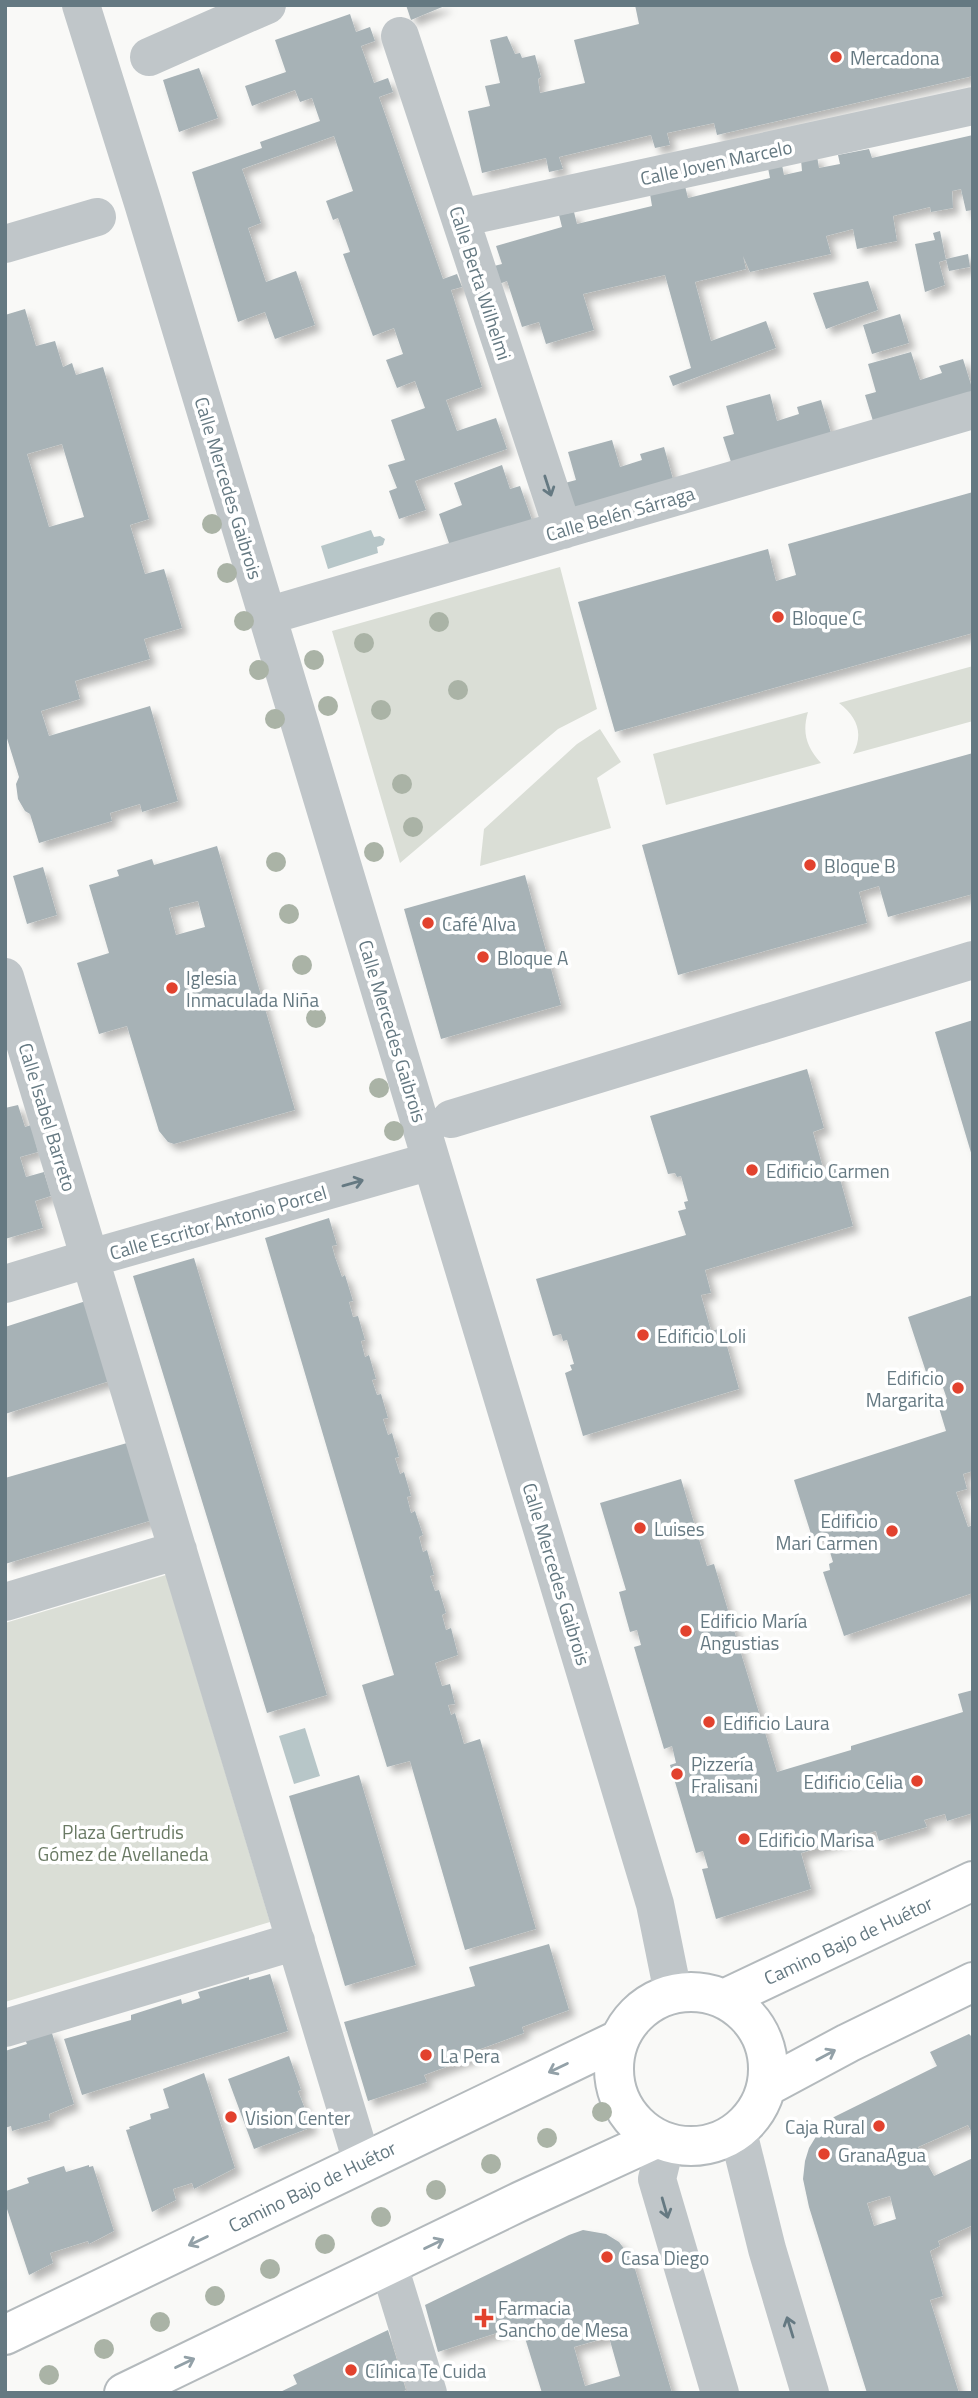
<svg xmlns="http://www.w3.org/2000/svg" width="978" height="2398" font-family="'Titillium Web',sans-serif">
<defs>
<filter id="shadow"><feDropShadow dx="6" dy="6" stdDeviation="3.5" flood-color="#0004"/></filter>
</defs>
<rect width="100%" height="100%" fill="#f9f9f7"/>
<path fill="#daded6" d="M560 567 597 709 558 729 400 863 332 631Z
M973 666V721L853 754C864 733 857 717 839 703Z
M808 712C802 732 806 747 821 763L666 805 653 754Z
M600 729 621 762 597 778 611 828 480 866 484 829 577 744Z
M166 1575 270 1922 5 2002V1623Z"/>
<path fill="#b7c6c8" d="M371 530 374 537 380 536 385 539 383 545 377 547 378 553 328 569 321 546Z
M305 1728 320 1776 294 1784 279 1736Z"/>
<path fill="#a7b2b6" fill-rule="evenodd" filter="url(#shadow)" d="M406 5H447L411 20Z
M635 5H973V76L717 135 714 123 667 133 670 145 655 148 651 135 559 157 563 169 549 172 546 158 482 173 468 111 490 106 485 86 500 83 490 40 507 36 515 54 520 53 522 58 535 55 541 77 538 79 540 93 585 83 574 40 639 24Z
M350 14 356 32 370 27 375 41 361 46 374 83 388 78 393 92 379 97 443 279 457 274 462 287 451 290 482 387 446 400 457 431 496 418 507 449 415 481 426 510 399 519 389 491 397 488 388 465 405 460 391 420 425 408 415 381 397 388 386 360 403 354 394 328 373 336 343 254 350 252 338 218 333 220 326 201 353 191 334 136 242 169 261 223 248 228 266 282 296 271 315 325 275 339 265 312 238 322 192 172 262 148 260 142 320 121 312 98 300 102 295 90 252 106 245 86 286 72 275 40Z
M199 68 218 118 179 132 163 80Z
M973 135V210L966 211 961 189 952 191 953 208 931 212 930 207 893 216 897 241 857 249 853 229 826 236 831 254 750 272 743 256 746 269 695 282 711 341 766 321 776 348 673 386 669 376 691 368 665 275 583 294 594 330 546 344 539 322 522 327 507 281 499 284 494 266 502 264 496 246 562 227 559 215 574 212 577 224 652 206 650 194 685 186 688 198 770 178 768 168 782 165 784 175 802 171 801 160 817 156 819 168 840 164 838 155 869 149 872 158Z
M940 231 946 260 939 262 945 285 925 292 915 244 935 240 933 233Z
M968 254 970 267 949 271 946 259Z
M868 281 878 310 826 329 813 293Z
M25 309 36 346 55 341 63 367 72 363 76 375 103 367 149 519 130 525 145 574 164 569 182 628 144 639 150 659 75 681 80 699 41 711 49 736 150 706 178 801 142 812 140 804 110 813 112 821 39 843 30 814 25 811 18 799 16 784 19 777 5 732V315ZM62 444 84 517 49 527 27 454Z
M900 314 909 343 872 354 863 325Z
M911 352 920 380 942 373 939 366 963 359 973 391 873 421 865 395 876 392 868 364Z
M770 394 777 421 799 414 797 407 821 400 831 433 731 462 723 437 734 434 726 406Z
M612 440 620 467 642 460 640 454 664 447 673 479 573 508 565 483 576 480 568 452Z
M502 465 510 489 520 486 533 523 450 546 439 514 462 505 454 483Z
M973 492V633L615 732 578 602 768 549 776 581 796 575 788 544Z
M973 753V894L888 917 879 886 859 892 867 923 678 975 642 845Z
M217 846 295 1110 174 1144 168 1142 159 1131 127 1026 99 1034 77 963 109 953 89 885 119 876 117 870 152 859 154 865ZM198 901 205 927 176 935 169 908Z
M43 867 57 915 27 924 13 876Z
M525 875 561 1005 441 1039 404 909Z
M973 1020V1156H972L935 1032Z
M807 1069 824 1128 813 1132 823 1168 836 1164 853 1226 705 1270 711 1293 701 1295 711 1331 722 1328 739 1389 583 1436 565 1373 572 1370 570 1365 574 1364 567 1340 563 1341 561 1334 553 1336 536 1279 686 1235 678 1211 686 1209 684 1202 688 1201 681 1176 677 1177 675 1173 668 1174 650 1116Z
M18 1105 25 1127 31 1125 38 1152 20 1157 26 1177 44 1172 51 1196 35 1201 43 1228 5 1239V1108Z
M329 1218 337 1245 332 1246 335 1257 342 1277 345 1275 353 1301 349 1302 353 1317 358 1316 365 1340 361 1341 365 1357 369 1355 376 1379 372 1380 377 1395 381 1394 388 1418 383 1419 388 1435 392 1433 399 1457 395 1458 400 1474 404 1472 411 1496 407 1497 411 1513 415 1511 423 1535 419 1537 423 1552 427 1550 434 1575 430 1576 435 1591 439 1590 446 1613 442 1615 446 1630 451 1628 458 1655 435 1663 442 1686 450 1684 455 1704 448 1705 451 1715 455 1713 464 1744 480 1739 536 1929 465 1950 410 1761 387 1767 362 1685 394 1675 265 1238Z
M194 1258 327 1695 267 1713 133 1276Z
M973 1295V1471L963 1474 967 1489 956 1492 968 1527 973 1525V1593L844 1636 823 1572 830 1570 829 1564 833 1562 826 1539 820 1541 818 1535 812 1537 794 1480 946 1431 939 1408 945 1407 943 1401 947 1399 939 1376 935 1378 932 1370 926 1372 908 1317Z
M89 1300 113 1380 5 1414V1327Z
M134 1441 156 1519 5 1564V1478Z
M681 1479 707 1566 714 1564 777 1772 851 1750V1746L963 1712 958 1694 973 1690V1813L947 1821 945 1814 924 1820 927 1827 879 1841 876 1831 801 1853 811 1889 716 1919 702 1869 708 1868 703 1851 696 1853 670 1765 676 1763 672 1746 664 1749 634 1647 641 1645 637 1630 630 1632 623 1607 619 1592 626 1590 600 1503Z
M359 1775 416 1965 345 1986 289 1796Z
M549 1944 569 2010 522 2027 524 2033 475 2051 476 2056 424 2075 427 2082 368 2101 344 2022 475 1986 469 1967Z
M270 1974 288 2031 82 2095 64 2039 131 2020V2015L181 1999 182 2004 200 1998 198 1992 249 1977V1980Z
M51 2030 74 2104 49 2114 50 2120 12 2131 11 2126 5 2128V2051L27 2044 24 2037Z
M969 2034 973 2038V2135L968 2125 918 2147 934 2176 973 2158V2225L938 2241 940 2246 930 2251 943 2296 930 2300 959 2393H867L809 2207 803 2179 805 2161 809 2148 820 2130 834 2117 937 2066 930 2052ZM890 2196 896 2219 874 2226 867 2203Z
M289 2056 301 2090 298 2091 312 2127 254 2149 228 2079Z
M204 2073 235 2168 194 2189 192 2183 173 2189 176 2200 152 2212 126 2130 130 2129 129 2127 151 2119 150 2114 169 2108 163 2089Z
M89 2165V2167L93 2166 114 2231 89 2244 88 2241 50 2253 53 2263 29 2275 5 2203 6 2191 29 2183 27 2178 64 2166 66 2172Z
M583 2230 606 2234 619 2242 632 2259 672 2393H542L521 2325 438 2352 425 2305 569 2235ZM609 2337 620 2376 585 2386 574 2347Z
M388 2330 406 2390 400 2393H278L297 2384 293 2375Z"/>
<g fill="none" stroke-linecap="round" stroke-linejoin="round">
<g stroke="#b4babd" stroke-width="42">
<path id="major" d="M614 2069a77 77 0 1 1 154 0a77 77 0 1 1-154 0Z
M724 1999 973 1881
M766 2087 848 2043 973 1982
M5 2335 620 2039
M124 2393 521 2201 656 2139"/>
</g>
<path stroke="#c0c6c9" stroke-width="38" d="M81 5 143 203 655 1904 673 1993
M400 36 563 530
M149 57 267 5
M460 218 973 106
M5 244 97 217
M267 616 973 410
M5 977 362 2162
M451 1119 973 960
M5 1284 91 1258 431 1161
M5 1602 178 1550
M5 2028 296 1941
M738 2132 767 2249 810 2393
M666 2142 657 2179 720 2393
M389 2266 428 2393"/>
<use href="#major" stroke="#fff" stroke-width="38"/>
</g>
<g fill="#aab3a6">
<circle cx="212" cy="524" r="10"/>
<circle cx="227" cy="573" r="10"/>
<circle cx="244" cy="621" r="10"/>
<circle cx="439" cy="622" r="10"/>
<circle cx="364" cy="643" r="10"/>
<circle cx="314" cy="660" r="10"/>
<circle cx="259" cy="670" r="10"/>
<circle cx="458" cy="690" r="10"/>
<circle cx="328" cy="706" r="10"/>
<circle cx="381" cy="710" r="10"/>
<circle cx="275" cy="719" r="10"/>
<circle cx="402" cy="784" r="10"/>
<circle cx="413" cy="827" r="10"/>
<circle cx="374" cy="852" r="10"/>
<circle cx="276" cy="862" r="10"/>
<circle cx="289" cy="914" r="10"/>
<circle cx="302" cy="965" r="10"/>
<circle cx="316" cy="1018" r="10"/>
<circle cx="379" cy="1088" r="10"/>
<circle cx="394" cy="1131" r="10"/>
<circle cx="602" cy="2112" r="10"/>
<circle cx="547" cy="2138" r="10"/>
<circle cx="491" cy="2164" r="10"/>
<circle cx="436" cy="2190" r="10"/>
<circle cx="381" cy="2217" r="10"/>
<circle cx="325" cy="2244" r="10"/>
<circle cx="270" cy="2269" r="10"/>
<circle cx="215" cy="2296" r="10"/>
<circle cx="160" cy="2322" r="10"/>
<circle cx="104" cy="2349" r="10"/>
<circle cx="49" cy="2375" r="10"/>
</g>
<defs><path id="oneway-shaft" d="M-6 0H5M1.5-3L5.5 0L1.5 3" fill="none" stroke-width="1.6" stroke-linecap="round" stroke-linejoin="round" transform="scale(1.75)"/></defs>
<g stroke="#657982">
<use href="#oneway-shaft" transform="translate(548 486) rotate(72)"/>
<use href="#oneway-shaft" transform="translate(353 1183) rotate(-16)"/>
<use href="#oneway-shaft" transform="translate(665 2208) rotate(74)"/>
<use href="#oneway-shaft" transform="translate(790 2327) rotate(-107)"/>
</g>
<g stroke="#93a1a8">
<use href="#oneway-shaft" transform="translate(826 2055) rotate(-28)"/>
<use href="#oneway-shaft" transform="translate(558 2068) rotate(154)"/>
<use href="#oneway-shaft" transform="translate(198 2241) rotate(154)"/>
<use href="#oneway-shaft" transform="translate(434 2244) rotate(-26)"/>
<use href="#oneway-shaft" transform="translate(185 2363) rotate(-26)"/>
</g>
<g fill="#e2422e" stroke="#fff" stroke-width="2.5">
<circle cx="836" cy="57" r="7"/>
<circle cx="778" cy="617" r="7"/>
<circle cx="810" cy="865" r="7"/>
<circle cx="428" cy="923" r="7"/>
<circle cx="483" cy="957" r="7"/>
<circle cx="172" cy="988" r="7"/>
<circle cx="752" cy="1170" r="7"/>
<circle cx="643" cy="1335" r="7"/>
<circle cx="958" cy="1388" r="7"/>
<circle cx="640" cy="1528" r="7"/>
<circle cx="892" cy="1531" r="7"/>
<circle cx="686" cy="1631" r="7"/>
<circle cx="709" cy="1722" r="7"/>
<circle cx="677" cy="1774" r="7"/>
<circle cx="917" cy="1781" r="7"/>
<circle cx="744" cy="1839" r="7"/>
<circle cx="426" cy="2055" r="7"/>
<circle cx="231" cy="2117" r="7"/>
<circle cx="879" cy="2126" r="7"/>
<circle cx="824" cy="2154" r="7"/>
<circle cx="607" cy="2257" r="7"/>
<path d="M480.5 2307.5h7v7h7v7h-7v7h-7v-7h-7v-7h7z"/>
<circle cx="351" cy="2370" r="7"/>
</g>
<g text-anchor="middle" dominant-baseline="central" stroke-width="7" stroke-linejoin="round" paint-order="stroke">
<g font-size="19" fill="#657982" stroke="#fff" text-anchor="start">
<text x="850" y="57">Mercadona</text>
<text x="792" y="617">Bloque C</text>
<text x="824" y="865">Bloque B</text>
<text x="442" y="923">Café Alva</text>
<text x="497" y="957">Bloque A</text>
<text x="186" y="977">Iglesia<tspan x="186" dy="22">Inmaculada Niña</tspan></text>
<text x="766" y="1170">Edificio Carmen</text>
<text x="657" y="1335">Edificio Loli</text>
<text x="944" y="1377" text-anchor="end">Edificio<tspan x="944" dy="22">Margarita</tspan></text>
<text x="878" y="1520" text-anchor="end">Edificio<tspan x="878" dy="22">Mari Carmen</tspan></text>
<text x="654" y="1528">Luises</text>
<text x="700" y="1620">Edificio María<tspan x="700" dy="22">Angustias</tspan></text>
<text x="723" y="1722">Edificio Laura</text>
<text x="691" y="1763">Pizzería<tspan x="691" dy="22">Fralisani</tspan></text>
<text x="903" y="1781" text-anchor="end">Edificio Celia</text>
<text x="758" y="1839">Edificio Marisa</text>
<text x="440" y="2055">La Pera</text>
<text x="245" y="2117">Vision Center</text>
<text x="865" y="2126" text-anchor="end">Caja Rural</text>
<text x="838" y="2154">GranaAgua</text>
<text x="621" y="2257">Casa Diego</text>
<text x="498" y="2307">Farmacia<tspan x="498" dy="22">Sancho de Mesa</tspan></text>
<text x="365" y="2370">Clínica Te Cuida</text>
</g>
<g font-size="19" fill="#657982" stroke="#fff">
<text transform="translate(716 162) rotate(-12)">Calle Joven Marcelo</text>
<text transform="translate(481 283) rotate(72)">Calle Berta Wilhelmi</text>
<text transform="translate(229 488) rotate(73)">Calle Mercedes Gaibrois</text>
<text transform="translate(620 513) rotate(-16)">Calle Belén Sárraga</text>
<text transform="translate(393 1031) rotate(73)">Calle Mercedes Gaibrois</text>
<text transform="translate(48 1117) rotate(73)">Calle Isabel Barreto</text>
<text transform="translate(218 1222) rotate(-16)">Calle Escritor Antonio Porcel</text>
<text transform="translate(557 1574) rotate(73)">Calle Mercedes Gaibrois</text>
<text transform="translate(848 1940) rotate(-25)">Camino Bajo de Huétor</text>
<text transform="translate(312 2186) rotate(-26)">Camino Bajo de Huétor</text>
</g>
<g font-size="19" fill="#6a7a64" stroke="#fff">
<text x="123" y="1831">Plaza Gertrudis<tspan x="123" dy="22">Gómez de Avellaneda</tspan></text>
</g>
</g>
<rect width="978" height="2398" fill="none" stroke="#657982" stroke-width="14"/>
</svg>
